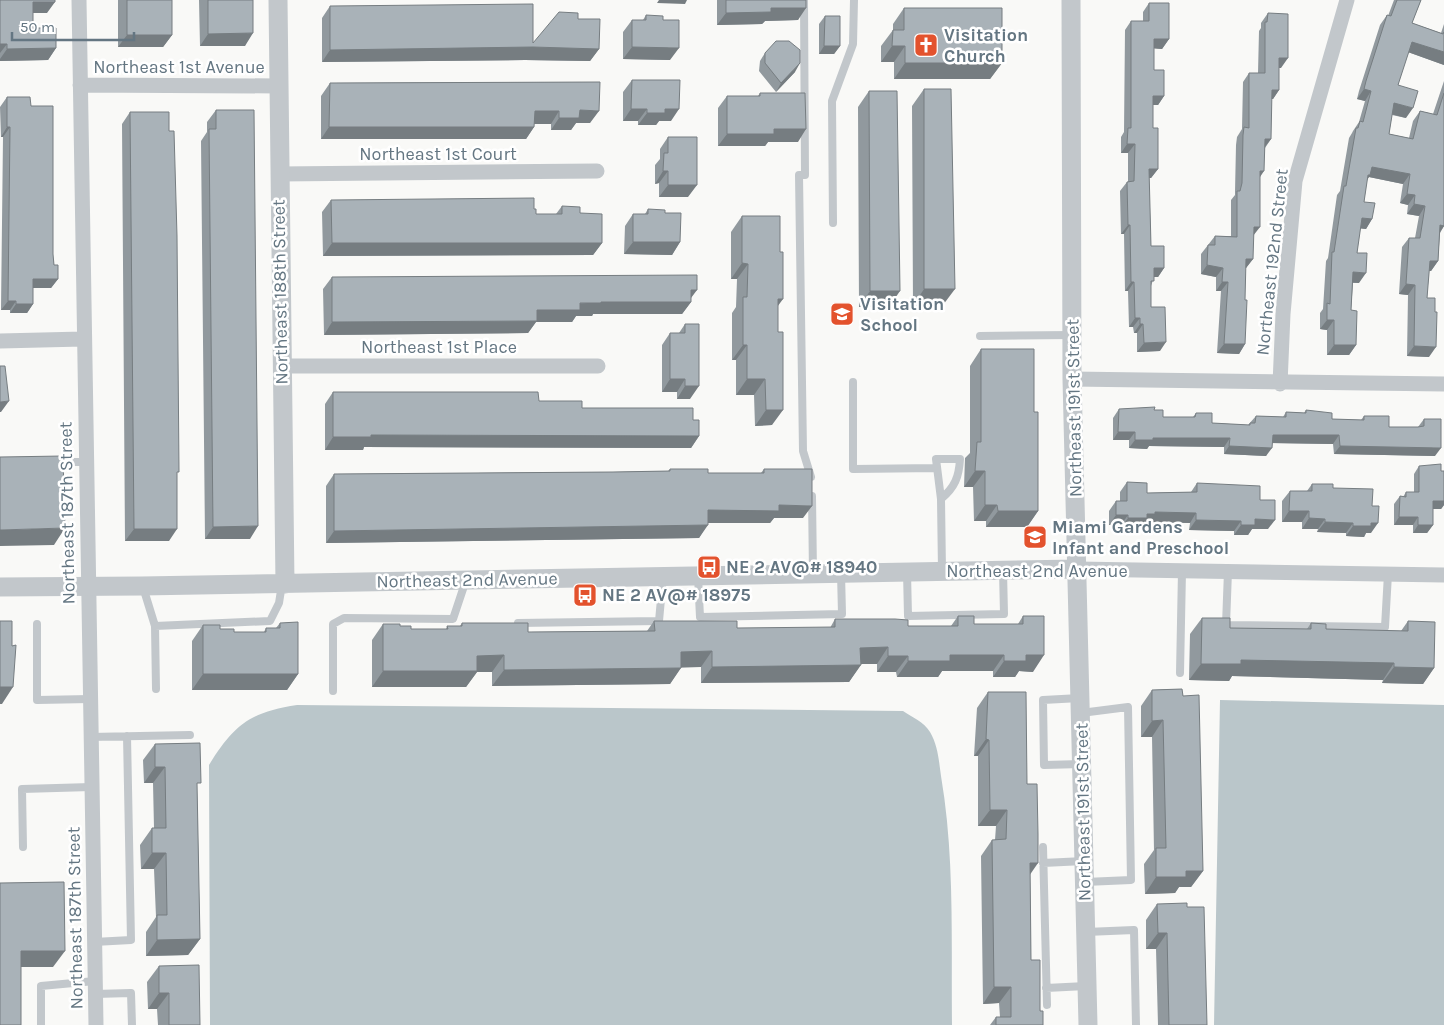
<svg xmlns="http://www.w3.org/2000/svg" width="1444" height="1025" font-family="Karla,sans-serif">
<rect width="100%" height="100%" fill="#f9f9f7"/>
<path fill="#bac6ca" d="M1220 700 1444 705V1025H1214Z
M297 705 903 711C912 717 924 722 930 732 938 745 939 762 941 776 955 858 951 942 952 1025H210L209 765C234 725 250 712 297 705Z"/>
<g fill="none" stroke-linecap="round" stroke-linejoin="round">
<path stroke="#c2c7cb" stroke-width="8" d="M804 0 805 175H799L803 451 811 477
M833 223 832 101 853 44 854 0
M980 336 1072 335
M853 382V469L937 468
M54 462H85
M812 496 813 574
M941 499 936 459H960C959 477 955 487 941 499L942 571
M1228 571 1226 625 1385 627 1388 574
M907 572 908 616 1004 614 1003 571
M698 576 700 617 842 614 841 573
M143 587 155 626
M518 623 659 621 663 577
M37 624V700L90 699
M1180 673 1182 571
M156 689 155 626 270 621 279 603 282 584
M333 691V624L344 618 453 619 466 580
M1080 698 1043 700 1044 765 1082 764
M1081 713 1128 707 1131 880 1085 882
M90 737 190 735
M23 847 22 789 91 787
M1043 847 1047 1005
M1043 863 1084 861
M1086 932 1134 930 1136 1025
M94 942 131 940 127 736
M1046 988 1086 986
M95 994 131 993 132 1025
M41 1025V986L95 981"/>
<path stroke="#c2c7cb" stroke-width="15" d="M79 0 96 1025
M80 85 279 86
M279 174 597 171
M0 341 83 339
M281 366H598
M1072 379 1444 384
M1280 384 1283 314 1295 181 1347 0
M1077 569 1444 575"/>
<path stroke="#c2c7cb" stroke-width="19" d="M278 0 285 584
M1071 0 1072 379 1088 1025
M0 587 142 586 1077 569"/>
</g>
<path fill="#91999e" d="M0 0 47 13H33V28L56 48 48 60 0 61Z
M118 0H172V35L163 47H118Z
M199 0H253L245 46H200Z
M717 0H806L798 20 765 21 762 24 717 25Z
M1394 0H1421L1412 23 1441 33 1444 24V65L1408 52 1398 85 1406 118 1392 115 1389 134 1409 138 1413 121 1420 111 1433 114 1444 81V226L1440 233 1438 261 1431 271H1429L1427 298 1429 357 1407 356 1408 295 1399 294 1402 247 1409 238H1415L1419 216 1407 214 1408 205 1400 203 1403 184 1369 177 1367 179 1364 202 1372 219 1366 229 1360 228 1357 253 1359 283H1353L1351 310 1356 345 1349 355H1327V330L1320 329V313L1323 309 1326 261 1328 258 1337 195 1340 191 1349 138 1352 133 1353 131 1359 122 1365 101 1357 99 1359 91 1380 25 1387 15 1388 16Z
M1149 3 1169 39 1162 49 1154 48V70L1164 96 1158 105H1153V128L1158 169 1151 178H1149L1151 246 1164 268 1158 277H1154L1151 286V307L1160 351 1137 352V333H1134L1133 327H1129L1128 291H1125L1124 234H1121L1120 191 1127 182H1128V153H1121V137L1124 132 1125 30 1131 21H1143V12Z
M330 6 533 43 578 19 599 49 590 61 525 60 322 62V18Z
M904 8 1002 63 990 79H894V62H881V46L893 30V24Z
M1268 13 1281 68H1279V90L1273 99H1271V139L1265 148 1260 177 1253 236V259L1246 268H1245V344L1239 354 1217 353 1221 291H1216V277L1201 274V254L1215 236H1231V200L1235 195V192L1236 145 1237 137 1242 129 1243 82 1249 73H1258L1259 31 1261 28V23Z
M646 15 663 20 670 60 623 59V32L632 20H643Z
M825 16 840 46 834 54H819V24Z
M765 53 795 72 776 92 759 71 760 61Z
M632 80 671 121H659L656 125H638V121H623V92Z
M600 82 590 123H576L571 130H551V124H534V127L526 139H321V96L330 83Z
M924 89 943 305 913 306 912 106Z
M869 91 889 307H859L858 107Z
M760 93 798 142H768L765 146H718V108L727 96H758Z
M7 97 31 106 54 265 58 279 51 288H33V304L27 313H10V310H1L3 137H1L0 107Z
M216 110 250 539H205L201 141 207 132V122Z
M130 112 177 475 169 541H125L122 124Z
M668 137 688 197H659V183L655 184V165L660 159V149Z
M331 200 536 214H556L562 206 580 213 602 243 593 255 323 256 322 212Z
M648 209 665 213 680 242 672 255 624 254 625 226 633 214H645Z
M742 216 778 305 772 425 755 426 754 395H736V360H732V313L736 307 737 279H731V232Z
M332 277 691 298V302L682 314H593L592 316H576L572 322H536L528 333 324 335 323 289Z
M685 324 690 399H677V392H662V345L670 333H679Z
M981 349 1034 412 1038 511 1027 527H986V521H974L973 487H964L965 458 970 453V366Z
M333 392 539 401 582 408 693 420 699 436 691 448 364 447 363 450H325V404Z
M1119 409 1154 410 1163 417H1193L1196 413 1212 423 1248 425 1256 416 1283 417 1286 412 1304 413 1306 410 1332 419 1361 420 1364 416 1389 427H1418L1424 419 1435 456 1334 454 1333 444 1272 443 1266 456 1224 454V447L1149 446 1147 449 1129 448V440H1113V418Z
M1419 466 1441 471H1444V505L1441 509H1433V525L1427 533H1413V525H1394V504L1400 496 1403 497 1406 492H1414V474Z
M670 469 708 473H761L764 469 803 518H774L770 523H708L699 538 326 543V486L334 474 613 472 668 471Z
M1127 482 1147 493 1191 492 1197 483 1260 500 1268 529H1252L1248 535H1234V531L1189 530 1190 523 1149 522 1148 524H1143L1140 528H1121V525H1109V511L1116 501H1120V492Z
M1312 484 1333 488 1371 533H1366L1364 537 1346 536V533L1317 532 1318 529H1302V522H1282V501L1290 491H1307Z
M958 616 974 624H1018L1023 616 1033 672 1019 671 1015 677H993V671H942L938 677H897L896 672H877V664H861L849 682 701 683V667H681L670 684 492 686V672H477L466 687H372V640L383 624 400 626 411 629H446L447 626H460L462 623 528 632 647 631 654 621 737 628H830L835 619 908 626H951Z
M1202 618 1230 628 1307 629 1311 623 1326 629 1401 631 1408 621 1434 668 1423 684 1382 683 1383 680 1232 676 1229 681 1189 680 1190 634Z
M280 623 298 674 287 690H192V641L203 625 234 632H264L266 628H276Z
M1182 689 1203 871 1191 887H1179L1175 893 1145 894 1144 864 1154 850 1152 737H1141V706L1152 690Z
M988 692 1027 784 1030 875 1031 960 1043 1025H990L996 1017H1000L999 1003 983 1004 981 856 992 840H995L996 826H978V756H974L977 708Z
M155 744 197 789 200 939 188 955 146 956V932L156 917 154 869H141L140 845 152 828H154L153 783H144L143 760Z
M1157 904 1187 907 1207 1025H1158L1156 949H1146V920Z
M159 966 200 1025H158L157 1009H148L147 982Z"/>
<path fill="#767d81" d="M659 0H687L685 4 657 3Z
M33 2H55L47 13H25Z
M771 8H806L798 20 765 21 762 24 717 25 726 13Z
M253 33 245 46H200L208 34Z
M127 35H172L163 47H118Z
M1154 39H1169L1162 49 1147 48Z
M1412 42 1444 52V65L1405 51Z
M0 44H7L0 53Z
M824 46H840L834 54H819Z
M892 46H905L894 62H881Z
M533 47 599 49 590 61 525 60 322 62 330 50Z
M632 47 679 48 670 60 623 59Z
M56 48 48 60 0 61V59L7 49Z
M1279 58H1288L1281 68H1273Z
M800 63 795 72 776 92 781 83Z
M905 63H1002L990 79H894Z
M1364 89 1371 91 1365 101 1357 99Z
M1272 90H1279L1273 99H1265Z
M1153 96H1164L1158 105H1147Z
M1394 103 1413 108 1406 118 1387 113Z
M631 109H647L638 121H623Z
M665 109H679L671 121H659L656 125H638L647 113Z
M580 110 599 111 590 123H576L571 130H551L559 118Z
M535 111H559L551 124H526Z
M7 127H10L3 137H1Z
M329 127H534L526 139H321Z
M774 129H806L798 142H768L765 146H718L727 134Z
M1265 139H1271L1264 148Z
M1127 144H1135L1128 153H1121Z
M1372 167 1410 174 1403 184 1369 177 1364 185Z
M1149 169H1158L1151 178H1143Z
M663 171H668L659 183 655 184Z
M1260 171H1264L1258 180Z
M668 185H697L688 197H659Z
M1407 194 1415 195 1408 205 1400 203Z
M1414 204 1425 206 1419 216 1407 214Z
M1362 218 1372 219 1366 229 1355 228Z
M1128 225H1130L1124 234H1121Z
M1440 225 1444 226 1438 235Z
M1254 227H1260L1253 236Z
M633 242H680L672 255 624 254Z
M332 243H602L593 255 323 256Z
M1246 259H1253L1246 268H1239Z
M1430 261H1438L1431 271H1423Z
M742 263 748 264 737 279H731Z
M1207 265 1223 268 1216 277 1201 274Z
M1154 268H1164L1158 277H1148Z
M1353 272 1366 273 1359 283 1347 282Z
M33 279H58L51 288H27Z
M1131 282H1134L1128 291H1125Z
M1222 282H1228L1221 291H1216Z
M1406 284 1415 285 1408 295 1399 294Z
M924 289H955L943 305 913 306Z
M691 290H697L688 302H691L682 314H593L592 316H576L572 322H536L528 333 324 335 332 322 601 302Z
M870 291H900L889 307H859Z
M778 299H783L772 314Z
M8 301H16L10 310H1Z
M16 304H33L27 313H10Z
M1135 318H1140L1133 327H1129Z
M1327 320H1334L1327 330 1320 329Z
M1140 324H1143L1137 333H1134Z
M1166 342 1160 351 1137 352 1144 343Z
M1224 344H1245L1239 354 1217 353Z
M743 345H747L736 360H732Z
M1334 345H1356L1349 355H1327Z
M1414 346 1436 347 1429 357 1407 356Z
M670 379H685L677 392H662Z
M747 379H765L754 395H736Z
M685 386H699L690 399H677Z
M9 401 1 412H0V402Z
M766 410H783L772 425 755 426Z
M1118 432H1135L1129 440H1113Z
M371 435 699 436 691 448 364 447 363 450H325L333 437Z
M1273 435H1339L1333 444 1267 443Z
M1153 438H1230L1224 447 1149 446 1147 449 1129 448 1135 440Z
M1229 446 1272 448 1266 456 1224 454Z
M1340 446 1441 448 1435 456 1334 454Z
M975 471H985L973 487H964Z
M1433 501H1444V505L1441 509H1427Z
M779 505 812 506 803 518H774L770 523H699L708 510Z
M985 505H997L986 521H974Z
M998 511H1038L1027 527H986Z
M1289 511H1309L1302 522H1282Z
M1155 512 1196 513 1190 523 1149 522 1148 524H1143L1140 528H1121L1128 518Z
M1116 515H1128L1121 525H1109Z
M1399 517H1418L1413 525H1394Z
M1309 518 1325 519 1318 529H1302Z
M1255 519 1275 520 1268 529H1252L1248 535H1234L1241 525Z
M1196 520 1241 521 1234 531 1189 530Z
M1325 522 1353 523 1346 533 1317 532Z
M1371 523H1378L1371 533H1366L1364 537 1346 536 1353 526Z
M708 525 699 538 326 543 334 531Z
M1418 525H1433L1427 533H1413Z
M258 526 250 539H205L213 527Z
M65 528 54 545 0 546V530Z
M134 529H177L169 541H125Z
M888 647 877 664H849L860 648Z
M712 651 701 667 670 668 681 652Z
M504 655 492 672H477L466 687H372L383 671 477 656Z
M950 655H1004L993 671H942L938 677H897L908 661Z
M1026 655H1044L1033 672 1019 671 1015 677H993L1004 661Z
M888 656H908L896 672H877Z
M1241 660 1394 663 1383 680 1232 676 1229 681 1189 680 1201 664Z
M861 665 849 682 701 683 712 667Z
M1394 667 1434 668 1423 684 1382 683Z
M681 668 670 684 492 686 504 670Z
M203 674H298L287 690H192Z
M0 687H13L2 704H0Z
M1163 720 1152 737H1141L1152 721Z
M986 739 989 740 978 756H974Z
M155 767H165L153 783H144Z
M990 810H1007L996 826H978Z
M152 853H166L154 869H141Z
M1030 863H1038L1027 879Z
M1186 871H1203L1191 887H1179L1175 893 1145 894 1156 877Z
M1158 933H1167L1156 949H1146Z
M200 939 188 955 146 956 157 940Z
M21 951H65L53 967H10Z
M994 987H1011L999 1003 983 1004Z
M159 993H169L157 1009H148Z"/>
<path fill="#a9b2b8" stroke="#767d81" d="M0 0H55V2H33V28H56V48L7 49V44H0Z
M127 0H172V35H127Z
M208 0H253V33L208 34Z
M726 0H806V8H771V12L726 13Z
M1397 0H1421L1412 23 1443 34 1444 32V52L1412 42 1398 85 1418 91 1413 108 1394 103 1389 134 1413 139 1420 111 1437 115 1444 93V226L1440 225 1438 261H1430L1427 298H1435V312H1437L1436 347 1414 346 1415 285 1406 284 1409 238H1420L1425 206 1414 204 1415 195 1407 194 1410 174 1372 167 1370 175H1368L1364 202 1375 203 1372 219 1362 218 1357 253H1367L1366 273 1353 272 1351 310 1357 311 1356 345H1334V320H1327V303L1330 304 1332 252H1334L1344 186H1346L1356 128H1358L1360 121 1363 122 1371 91 1364 89 1366 81 1387 15 1391 16Z
M1149 3H1169V39H1154V70H1164V96H1153V128H1158V169H1149L1151 246H1164V268H1154V281H1151V307H1165L1166 342 1144 343 1143 324H1140V318H1135L1134 282H1131L1130 225H1128L1127 182 1134 181 1135 144H1127L1128 128H1131V21H1149Z
M533 4V43L559 12 578 13V19H600L599 49 533 47 330 50V6Z
M904 8H1002V63H905V46H892L893 30H904Z
M1268 13 1288 14V58H1279V90H1272L1271 139H1265L1264 171H1260V227H1254L1253 259H1246L1245 300H1247L1245 344H1224L1228 282H1222L1223 268 1207 265 1208 245H1215V236L1237 237V191H1240L1242 183 1243 135 1244 127 1249 128V73H1265V22H1267Z
M646 15 663 16V20H679V48L632 47V20H646Z
M825 16H840V46H824Z
M776 41H789L800 50V63L781 83 765 63V53Z
M632 80H680L679 109H665V113H647V109H631Z
M600 82 599 111 580 110 579 118H559V111H535L534 127H329L330 83Z
M924 89H951L955 289H924Z
M869 91H897L900 291H870Z
M760 93H805L806 129H774V134H727V96H760Z
M7 97H30L31 106H53V254L54 265H58V279H33V304H16V301H8L10 127H7Z
M216 110H254L258 526 213 527 209 129H216Z
M130 112H169V131H174L177 236 179 472H177V529H134Z
M668 137H697V185H668V171H663L664 153H668Z
M534 198V209H536V214H562V206L580 207V213L602 214V243H332L331 200Z
M648 209 665 210V213H681L680 242H633V214H648Z
M742 216H780V252H783V299H778V332H783V410H766L765 379H747V345H743V297H747L748 264 742 263Z
M697 275V290H691V302H601V303H580V310H537V321L332 322V277Z
M685 324H699V386H685V379H670V333H685Z
M981 349H1034V412H1038V511H998L997 505H985V471H975L977 442H981Z
M0 366H5L9 401 0 402Z
M333 392H538L539 401H582V408H693V420H699V436L371 435V437H333Z
M1155 407 1154 410H1163V417H1195L1196 413H1212V423L1250 425V423H1255L1256 416 1286 417V412L1306 413V410L1332 413V419L1364 420V416H1389V427H1418L1424 426V419H1441V448L1340 446 1339 435H1273L1272 448 1229 446 1230 438H1153V440H1135V432H1118L1119 409Z
M63 456 65 528 0 530V457Z
M1441 464V471H1444V501H1433V525H1418V517H1399L1400 496 1406 497V492H1419V466Z
M670 469H708V473H764V469H812V506L779 505V511L708 510V525L334 531V474L613 472 670 471Z
M1127 482 1147 483V493L1197 492V483L1260 486V500H1275V520L1255 519V525H1241V521L1196 520V513L1155 512V514H1147V518H1128V515H1116V501H1127Z
M1312 484H1333V488L1373 489 1372 506H1379L1378 523H1371V526H1353V523L1325 522V519L1309 518V511H1289L1290 491H1312Z
M958 616H974V624H1023V616H1044V655H1026V661H1004V655H950V661H908V656H888V647L860 648 861 665 712 667V651L681 652V668L504 670V655L477 656V671H383V624H400V626H411V629H448L447 626H462V623H528V632L655 631 654 621H737V628L835 627V619H895L908 620V626H958Z
M1202 618H1230V628L1311 629V623L1326 624V629L1408 631V621L1435 622 1434 668 1394 667V663L1241 660V664H1201Z
M0 621H12V646L16 645 13 687H0Z
M298 622V674H203V625H220V629H234V632H266V628H280V623Z
M1182 689 1183 696 1199 695 1203 871H1186V877H1156V848H1166L1163 720 1152 721V690Z
M988 692H1026L1027 784H1037L1038 834V863H1030L1031 960H1040V1011H1043V1025H996V1017H1011V987H994L992 840 1006 839 1007 810H990L989 740 986 739Z
M200 743 201 783H197L200 939 157 940V915H167L166 853H152V828H166L165 767H155V744Z
M64 882 65 951H21V1025H0V883Z
M1187 903V907H1204L1207 1025H1169L1167 933H1158L1157 904Z
M199 965 200 1025H169V993H159V966Z"/>
<defs>
<g id="church-square" transform="scale(1.25)"><rect x="-9" y="-9" width="18" height="18" rx="4" fill="#e3522d" stroke="#fff"/><path d="M-1.2-6h2.4v3.5h3.3v2.4h-3.3V6h-2.4V-.1h-3.3v-2.4h3.3Z" fill="#fff"/></g>
<g id="school-square" transform="scale(1.25)"><rect x="-9" y="-9" width="18" height="18" rx="4" fill="#e3522d" stroke="#fff"/><path d="M0-5L7-2L0 1L-7-2ZM-4 1L0 2.5L4 1V4Q0 6-4 4Z" fill="#fff"/></g>
<g id="bus-square" transform="scale(1.25)"><rect x="-9" y="-9" width="18" height="18" rx="4" fill="#e3522d" stroke="#fff"/><path d="M-5-6H5V4H4V6H2V4H-2V6H-4V4H-5ZM-3.5-4V0h7V-4ZM-3.5 1.2v1.5H-2V1.2ZM2 1.2v1.5H3.5V1.2Z" fill="#fff"/></g>
</defs>
<g fill-rule="evenodd">
<use href="#church-square" x="926" y="45"/>
<use href="#school-square" x="842" y="314"/>
<use href="#school-square" x="1035" y="537"/>
<use href="#bus-square" x="709" y="567"/>
<use href="#bus-square" x="585" y="595"/>
</g>
<g text-anchor="middle" dominant-baseline="central" stroke-width="5" stroke-linejoin="round" paint-order="stroke">
<g font-size="18" font-weight="bold" fill="#647682" stroke="#fff" text-anchor="start">
<text x="944" y="35">Visitation<tspan x="944" dy="21">Church</tspan></text>
<text x="860" y="304">Visitation<tspan x="860" dy="21">School</tspan></text>
<text x="1052" y="527">Miami Gardens<tspan x="1052" dy="21">Infant and Preschool</tspan></text>
<text x="726" y="567">NE 2 AV@# 18940</text>
<text x="602" y="595">NE 2 AV@# 18975</text>
</g>
<g font-size="18" fill="#647682" stroke="#fff">
<text x="179" y="67">Northeast 1st Avenue</text>
<text x="438" y="154">Northeast 1st Court</text>
<text transform="translate(1272 262) rotate(-84)">Northeast 192nd Street</text>
<text transform="translate(280 292) rotate(-91)">Northeast 188th Street</text>
<text x="439" y="347">Northeast 1st Place</text>
<text transform="translate(1074 408) rotate(-91)">Northeast 191st Street</text>
<text transform="translate(67 513) rotate(-91)">Northeast 187th Street</text>
<text x="1037" y="571">Northeast 2nd Avenue</text>
<text transform="translate(467 580) rotate(-1)">Northeast 2nd Avenue</text>
<text transform="translate(1083 812) rotate(-91)">Northeast 191st Street</text>
<text transform="translate(75 918) rotate(-91)">Northeast 187th Street</text>
</g>
</g>
<path d="M12 32v8h122v-8" fill="none" stroke="#647682" stroke-width="2.5"/>
<text x="20" y="32" font-size="15" fill="#647682" stroke="#ffffff" stroke-width="4" paint-order="stroke">50 m</text>
</svg>
